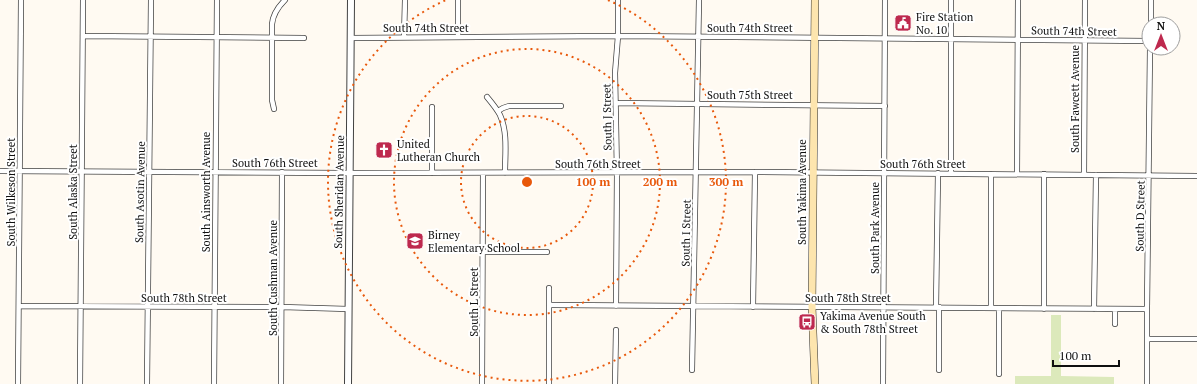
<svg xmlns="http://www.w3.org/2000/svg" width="1197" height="384" font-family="'PT Serif',serif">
<rect width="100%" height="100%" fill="#fffaf2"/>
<path fill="#dce9bb" d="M1051 315H1061V376L1114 377V384H1015V376H1051Z"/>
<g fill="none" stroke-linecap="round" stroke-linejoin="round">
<g stroke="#424242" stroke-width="6">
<path id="minor" d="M458 0V37
M1151 24V0
M83 36 304 38
M404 37 405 0
M351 38 618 36 1149 41
M487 97C492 103 497 109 500 115 508 133 505 154 505 173
M616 103 885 106
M274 109 272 100V24C273 14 278 7 285 0
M498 111 503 108 509 106H561
M0 171 349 173 755 172 1197 176
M432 173V107
M951 174V0
M1017 174 1018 0
M1044 174V309
M1084 175 1085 0
M483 252H547
M549 305C748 307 947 308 1147 309
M19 306 282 307 348 309
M616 306 617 173 615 73 618 36V0
M753 307 755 172
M936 307 938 173
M991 308V174
M999 308V374
M1094 309 1096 175
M1115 309V324
M1147 339H1197
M692 370 699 0
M939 370V307
M18 384 21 0
M80 384 83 0
M147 384 151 0
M214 384 217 0
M281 384 282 172
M482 384 483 173
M549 384V288
M615 384 616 330
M883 384 885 0
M1147 384V309L1150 48"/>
</g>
<g stroke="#424242" stroke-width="8">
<path id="tertiary" d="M348 384 351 0"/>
</g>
<g stroke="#313131" stroke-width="8">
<path id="secondary" d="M815 384 812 306 815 0"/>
</g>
<use href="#minor" stroke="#fff" stroke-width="4.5"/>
<use href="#tertiary" stroke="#fff" stroke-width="6"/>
<use href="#secondary" stroke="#fde5ae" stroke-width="7"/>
</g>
<g fill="none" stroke="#e8590c" stroke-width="2" stroke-dasharray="2 4">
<circle cx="527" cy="182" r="66"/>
<circle cx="527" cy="182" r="133"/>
<path d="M608 0A199 199 0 1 1 446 0"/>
</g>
<defs>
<g id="civic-square" transform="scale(0.9)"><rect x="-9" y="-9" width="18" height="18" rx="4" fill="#be294e" stroke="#fff"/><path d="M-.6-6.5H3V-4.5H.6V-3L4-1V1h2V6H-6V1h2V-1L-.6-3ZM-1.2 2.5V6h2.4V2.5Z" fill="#fff"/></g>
<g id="church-square" transform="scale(0.9)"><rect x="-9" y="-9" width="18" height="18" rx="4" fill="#be294e" stroke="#fff"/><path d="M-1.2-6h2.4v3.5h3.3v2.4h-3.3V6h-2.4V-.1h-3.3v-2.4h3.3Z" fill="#fff"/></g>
<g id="school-square" transform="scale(0.9)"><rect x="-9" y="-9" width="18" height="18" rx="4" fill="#be294e" stroke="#fff"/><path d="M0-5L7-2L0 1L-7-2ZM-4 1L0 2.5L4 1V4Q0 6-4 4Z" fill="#fff"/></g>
<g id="bus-square" transform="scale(0.9)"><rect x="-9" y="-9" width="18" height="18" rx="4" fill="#be294e" stroke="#fff"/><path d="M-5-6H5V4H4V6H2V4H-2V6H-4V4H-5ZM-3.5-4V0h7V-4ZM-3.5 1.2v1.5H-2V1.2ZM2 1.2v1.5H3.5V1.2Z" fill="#fff"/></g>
</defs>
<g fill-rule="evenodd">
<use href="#civic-square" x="903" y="23"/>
<use href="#church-square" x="384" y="150"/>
<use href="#school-square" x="415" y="241"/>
<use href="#bus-square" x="807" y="322"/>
</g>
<g text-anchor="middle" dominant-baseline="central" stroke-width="4" stroke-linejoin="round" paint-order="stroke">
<g font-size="11" fill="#0f0f0f" stroke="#fff" text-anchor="start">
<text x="916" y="17">Fire Station<tspan x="916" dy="13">No. 10</tspan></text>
<text x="397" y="144">United<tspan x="397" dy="13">Lutheran Church</tspan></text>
<text x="428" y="235">Birney<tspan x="428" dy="13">Elementary School</tspan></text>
<text x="820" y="316">Yakima Avenue South<tspan x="820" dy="13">&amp; South 78th Street</tspan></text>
</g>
<g font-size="11" fill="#0f0f0f" stroke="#fff">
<text x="426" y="28">South 74th Street</text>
<text x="750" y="28">South 74th Street</text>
<text transform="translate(1074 31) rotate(1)">South 74th Street</text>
<text x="750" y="95">South 75th Street</text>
<text transform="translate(1075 99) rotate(-90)">South Fawcett Avenue</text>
<text transform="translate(607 117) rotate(-91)">South J Street</text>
<text x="275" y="163">South 76th Street</text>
<text x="598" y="164">South 76th Street</text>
<text x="923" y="164">South 76th Street</text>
<text transform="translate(11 192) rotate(-90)">South Wilkeson Street</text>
<text transform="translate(73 192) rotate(-90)">South Alaska Street</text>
<text transform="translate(140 192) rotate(-89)">South Asotin Avenue</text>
<text transform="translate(206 192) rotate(-90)">South Ainsworth Avenue</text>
<text transform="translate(339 192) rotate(-89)">South Sheridan Avenue</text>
<text transform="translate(802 192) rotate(-90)">South Yakima Avenue</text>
<text transform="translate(1140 216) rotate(-89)">South D Street</text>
<text transform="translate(875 228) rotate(-90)">South Park Avenue</text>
<text transform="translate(686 233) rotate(-89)">South I Street</text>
<text transform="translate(273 278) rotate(-90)">South Cushman Avenue</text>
<text x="184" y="298">South 78th Street</text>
<text x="848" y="298">South 78th Street</text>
<text transform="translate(474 302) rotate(-90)">South L Street</text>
</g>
</g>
<circle cx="527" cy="182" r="6" fill="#e8590c" stroke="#fff" stroke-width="2"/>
<g font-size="12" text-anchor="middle" font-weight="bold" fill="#e8590c" stroke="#fff" stroke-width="4" stroke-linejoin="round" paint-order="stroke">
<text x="593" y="186">100 m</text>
<text x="660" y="186">200 m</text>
<text x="726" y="186">300 m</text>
</g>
<g transform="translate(1161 36)"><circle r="19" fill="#ffffff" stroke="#9f9f9f"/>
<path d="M0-3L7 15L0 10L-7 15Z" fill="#be294e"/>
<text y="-6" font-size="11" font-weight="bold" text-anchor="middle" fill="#0f0f0f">N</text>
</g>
<path d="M1053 360v6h66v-6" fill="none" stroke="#0f0f0f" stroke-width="2"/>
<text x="1059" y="360" font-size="12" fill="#0f0f0f" stroke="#ffffff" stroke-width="3" paint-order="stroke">100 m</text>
</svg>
